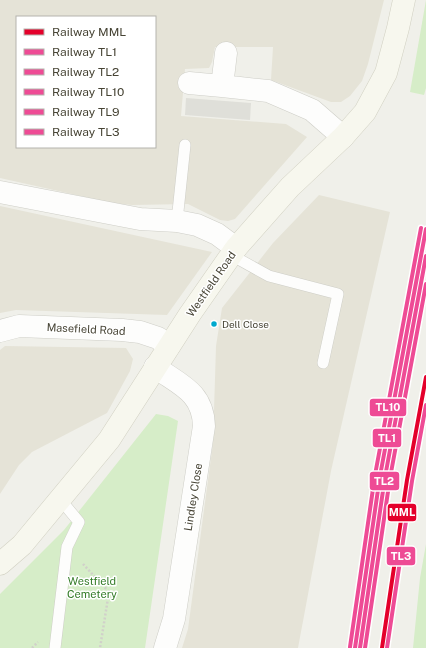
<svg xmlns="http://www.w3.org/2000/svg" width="426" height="648" font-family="'Public Sans',sans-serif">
<rect width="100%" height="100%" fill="#f0f0ea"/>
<path fill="#e5e3d7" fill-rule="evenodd" d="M0 0H384L368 64 362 81 350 96 341 102H331L271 80 273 47H215L212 62 209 68 185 69 181 116 286 124 307 137 235 219 228 221 220 220 188 204 132 205 112 203 0 178ZM17 17H155V147H17Z
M319 195 390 212 331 471 298 648H182L188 629 213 443 216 346 222 308 273 243Z
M0 206 212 252 167 315 16 310 0 313Z
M5 346 126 348 133 359 130 371 107 413 32 452 19 465 0 494V350Z"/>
<path fill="#d6edc8" d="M426 0V88L424 95 410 92Z
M156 414 168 416 178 421 145 648H0V594L64 530Z
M426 544V648H413L420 578Z"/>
<path fill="#dfdfd9" d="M186 98 251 103 250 120 185 115Z"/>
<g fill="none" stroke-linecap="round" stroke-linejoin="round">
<g stroke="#cecec7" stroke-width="12">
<path id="lane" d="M177 221 185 145
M231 255 269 276 338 294 323 363
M55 648 67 547 79 522 60 499"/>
</g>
<g stroke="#cecec7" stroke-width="23">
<path id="street" d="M226 53 222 86 268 91 312 110 343 137
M189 83 222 86
M0 192 140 219 177 221 197 225 217 234 236 248
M0 331 19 326 122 330 140 332 158 338 169 346
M155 367C180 385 203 392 204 426L174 619 165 648"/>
</g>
<g stroke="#d1d0c2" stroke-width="23">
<path id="secondary" d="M0 564 22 545 109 440 190 314 236 248 290 187 343 137 365 112 386 73 398 28 404 0"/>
</g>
<path stroke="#d1d0ca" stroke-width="2.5" stroke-dasharray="2 2" stroke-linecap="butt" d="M83 564 109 592 100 648
M32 648 38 642"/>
<use href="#lane" stroke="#fdfdfc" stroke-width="11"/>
<use href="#street" stroke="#fdfdfc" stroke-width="22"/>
<use href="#secondary" stroke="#f7f7ee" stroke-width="22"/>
<g stroke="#fff" stroke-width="7">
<path id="rail-1" d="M382 648 407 480 426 377"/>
</g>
<g stroke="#fff" stroke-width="7">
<path id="rail-2" d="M355 648 380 476 426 229"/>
</g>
<g stroke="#fff" stroke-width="7">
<path id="rail-3" d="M360 648 385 477 426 256"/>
</g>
<g stroke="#fff" stroke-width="7">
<path id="rail-4" d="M350 647 375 475 421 228"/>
</g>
<g stroke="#fff" stroke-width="7">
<path id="rail-5" d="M365 648 390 478 426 284"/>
</g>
<g stroke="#fff" stroke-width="7">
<path id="rail-6" d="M387 648 412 481 426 405"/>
</g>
<use href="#rail-1" stroke="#e4002b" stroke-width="4"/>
<use href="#rail-2" stroke="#ee4b95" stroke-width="4"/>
<use href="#rail-3" stroke="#ee4b95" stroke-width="4"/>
<use href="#rail-4" stroke="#ee4b95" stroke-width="4"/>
<use href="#rail-5" stroke="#ee4b95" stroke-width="4"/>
<use href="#rail-6" stroke="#ee4b95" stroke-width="4"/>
</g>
<circle fill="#00a9ce" stroke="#fff" stroke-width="1.5" cx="214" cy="324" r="3.5"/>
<g text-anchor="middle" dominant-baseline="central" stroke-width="3" stroke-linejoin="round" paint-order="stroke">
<g font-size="10" fill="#474435" stroke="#fff" text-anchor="start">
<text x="222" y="324">Dell Close</text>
</g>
<g font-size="11" fill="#474435" stroke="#fff">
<text transform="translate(211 284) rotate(-55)">Westfield Road</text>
<text transform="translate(86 329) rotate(3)">Masefield Road</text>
<text transform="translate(193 497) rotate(-81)">Lindley Close</text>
</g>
<g font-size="11" fill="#327b26" stroke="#fff">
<text x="92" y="581">Westfield<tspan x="92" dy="13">Cemetery</tspan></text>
</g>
</g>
<g stroke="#fff" stroke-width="1.5">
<rect x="369" y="398" width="38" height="19" rx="4" fill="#ee4b95"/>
<rect x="372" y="428" width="30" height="20" rx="4" fill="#ee4b95"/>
<rect x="369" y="471" width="31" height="20" rx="4" fill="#ee4b95"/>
<rect x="387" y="503" width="30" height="19" rx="4" fill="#e4002b"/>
<rect x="386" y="546" width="30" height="20" rx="4" fill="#ee4b95"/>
</g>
<g font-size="11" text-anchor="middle" font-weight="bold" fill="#fff">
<text x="388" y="411">TL10</text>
<text x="387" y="442">TL1</text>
<text x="384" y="485">TL2</text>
<text x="402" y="516">MML</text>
<text x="401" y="560">TL3</text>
</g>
<rect x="16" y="16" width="140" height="132" fill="#ffffff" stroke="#b5b4ae"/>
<rect x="24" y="29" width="20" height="6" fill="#e4002b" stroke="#b5b4ae"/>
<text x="52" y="36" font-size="12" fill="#474435">Railway MML</text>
<rect x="24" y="49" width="20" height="6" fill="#ee4b95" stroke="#b5b4ae"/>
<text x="52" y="56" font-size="12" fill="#474435">Railway TL1</text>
<rect x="24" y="69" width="20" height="6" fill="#ee4b95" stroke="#b5b4ae"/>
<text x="52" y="76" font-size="12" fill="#474435">Railway TL2</text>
<rect x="24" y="89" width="20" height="6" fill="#ee4b95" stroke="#b5b4ae"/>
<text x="52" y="96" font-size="12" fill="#474435">Railway TL10</text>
<rect x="24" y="109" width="20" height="6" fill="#ee4b95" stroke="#b5b4ae"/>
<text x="52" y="116" font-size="12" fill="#474435">Railway TL9</text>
<rect x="24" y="129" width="20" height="6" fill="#ee4b95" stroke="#b5b4ae"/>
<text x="52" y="136" font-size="12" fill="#474435">Railway TL3</text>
</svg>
